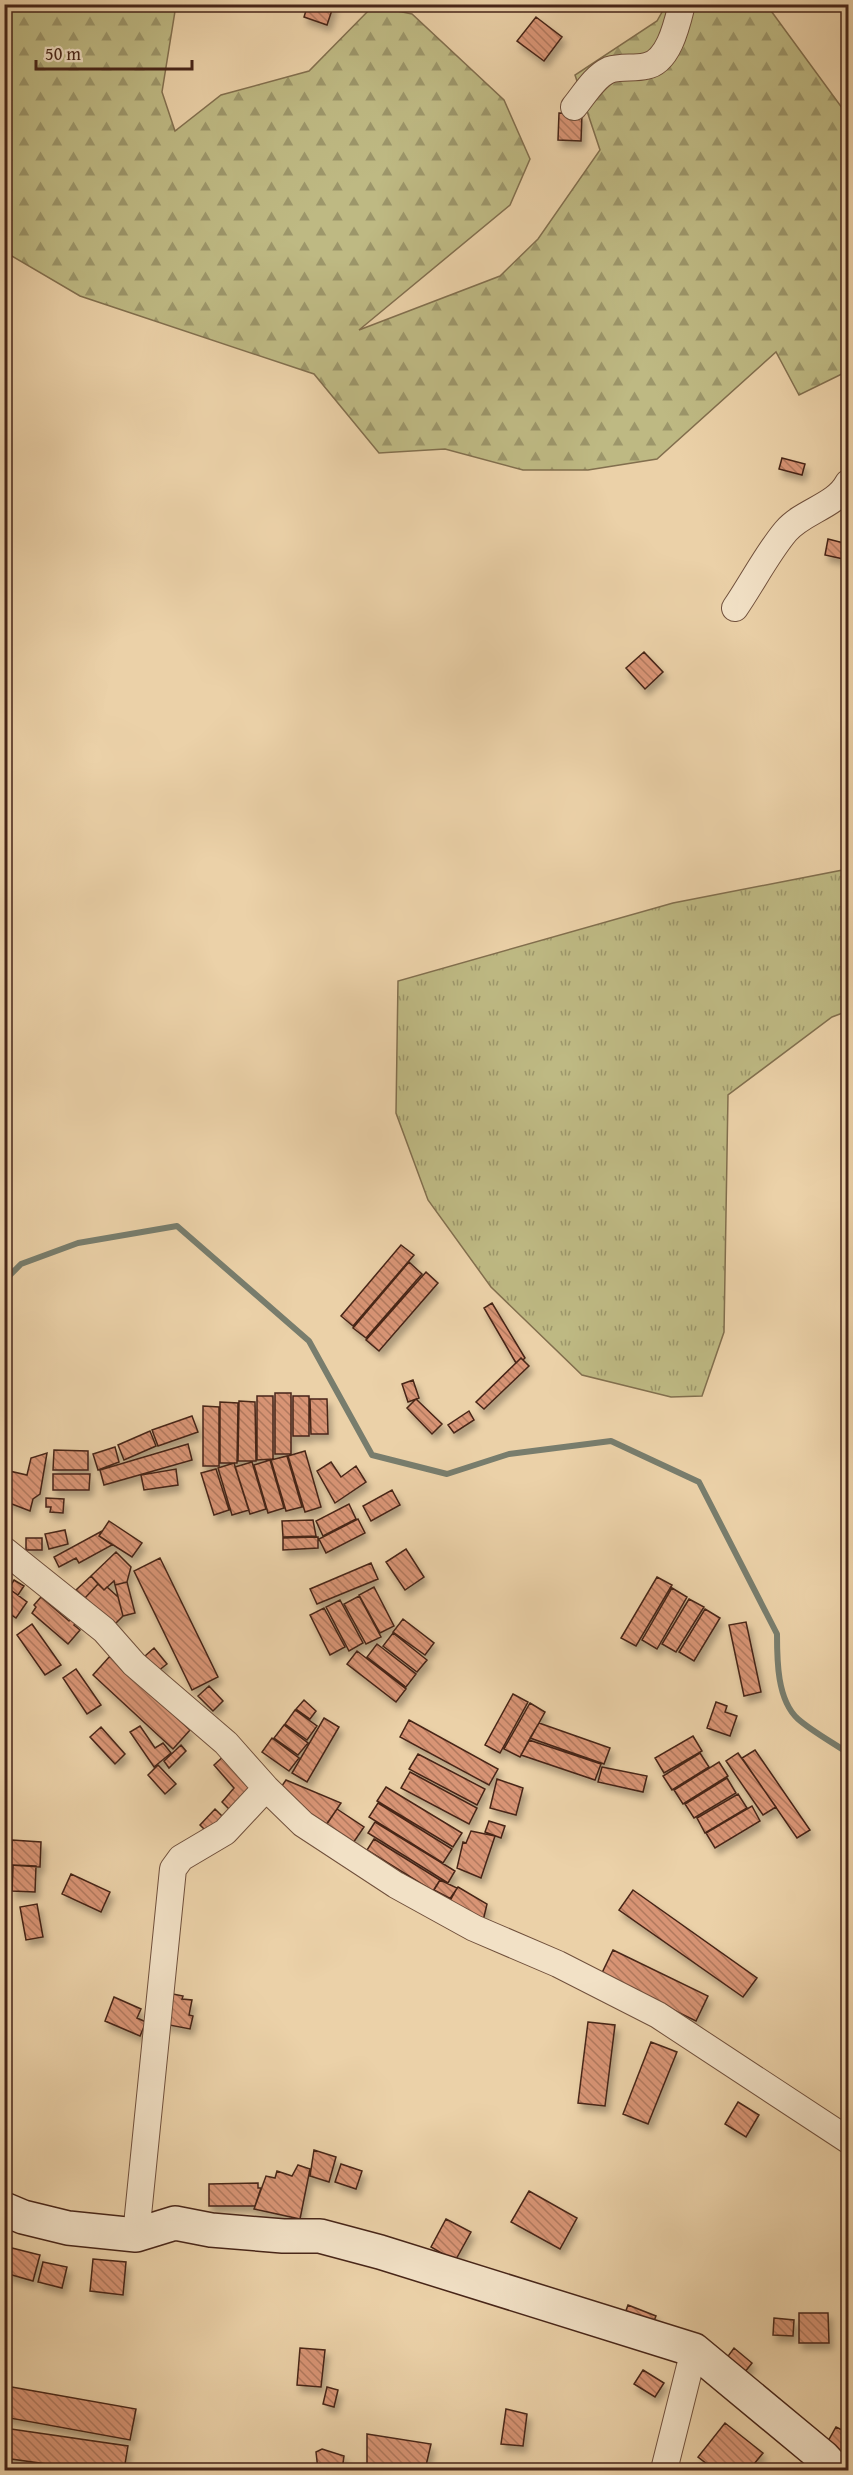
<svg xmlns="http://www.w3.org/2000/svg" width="853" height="2475" font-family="'Gentium Book Plus',serif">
<defs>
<pattern id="grass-tufts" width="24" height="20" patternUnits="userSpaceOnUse" patternTransform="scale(1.5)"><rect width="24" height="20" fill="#beb983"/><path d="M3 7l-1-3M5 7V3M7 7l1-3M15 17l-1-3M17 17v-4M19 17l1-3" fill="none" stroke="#9c966a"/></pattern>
<pattern id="forest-firs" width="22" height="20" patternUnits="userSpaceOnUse" patternTransform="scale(1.5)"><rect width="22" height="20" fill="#beb983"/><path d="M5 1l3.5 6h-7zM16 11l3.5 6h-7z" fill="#9c966a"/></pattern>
<pattern id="building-back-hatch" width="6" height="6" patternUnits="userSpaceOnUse" patternTransform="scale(1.5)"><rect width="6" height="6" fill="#d89474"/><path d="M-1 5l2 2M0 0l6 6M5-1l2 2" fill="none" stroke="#b1795e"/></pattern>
<filter id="shadow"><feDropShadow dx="3.5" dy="6" stdDeviation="3" flood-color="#0004"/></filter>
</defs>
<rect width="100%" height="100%" fill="#ebd1a8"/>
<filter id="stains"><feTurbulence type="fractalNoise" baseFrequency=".00333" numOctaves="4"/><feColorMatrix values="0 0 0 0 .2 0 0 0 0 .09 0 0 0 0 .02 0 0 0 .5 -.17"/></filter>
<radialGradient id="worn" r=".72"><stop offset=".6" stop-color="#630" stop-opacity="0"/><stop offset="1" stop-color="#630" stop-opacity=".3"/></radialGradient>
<path fill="url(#grass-tufts)" stroke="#826f4e" stroke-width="1.5" d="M848 869V1011L832 1017 728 1095 724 1332 702 1396 671 1397 582 1375 491 1287 428 1200 396 1113 398 981 673 903Z"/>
<path fill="url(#forest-firs)" stroke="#826f4e" stroke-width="1.5" d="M766 4 848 116V371L799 395 776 352 657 459 588 470H523L445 449 379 453 314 374 80 296 5 252V5H176L162 92 175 131 221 95 309 71 373 6 412 14 504 100 530 159 510 205 359 330 500 276 538 239 600 150 575 75 657 21 666 5Z"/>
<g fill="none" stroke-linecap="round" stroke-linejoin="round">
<path stroke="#787d6d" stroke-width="6" d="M4 1281 21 1264 78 1243 177 1226 309 1341 372 1455 447 1474 509 1454 611 1441 699 1482 777 1634C777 1660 777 1700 798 1719 813 1732 832 1742 848 1753"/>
</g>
<path fill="url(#building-back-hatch)" stroke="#472518" stroke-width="1.5" filter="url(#shadow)" d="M308 4H334L327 25 304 17Z
M536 17 562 37 544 61 517 41Z
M559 113 582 114 581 141 558 140Z
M782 458 805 464 802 475 779 469Z
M828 539 848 544V560L825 555Z
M644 652 663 672 645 689 626 668Z
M401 1245 414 1255 353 1326 341 1316Z
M409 1262 422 1274 366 1338 353 1328Z
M426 1272 438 1283 379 1351 366 1340Z
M492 1303 525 1358 523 1360 521 1358 516 1363 484 1308Z
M521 1358 529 1366 484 1409 476 1402Z
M413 1380 419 1398 408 1402 402 1384Z
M275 1393H291V1454H275Z
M257 1396H273V1459L257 1460Z
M293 1396H309V1436H293Z
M310 1399H327L328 1434H311Z
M416 1399 442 1424 432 1434 407 1408Z
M239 1401 255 1402 256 1461H238Z
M220 1402 238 1403 237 1463H220Z
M203 1406 219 1407V1466H203Z
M469 1411 474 1420 454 1433 448 1425Z
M192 1416 198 1432 158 1446 152 1430Z
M150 1431 156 1446 124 1460 118 1445Z
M188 1444 192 1460 104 1485 100 1470Z
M115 1447 119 1462 98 1470 93 1454Z
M54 1450 88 1451V1470H53Z
M305 1451 321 1507 305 1512 288 1456Z
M47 1453 40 1494 33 1499 30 1511 4 1501 5 1470 27 1475 31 1458Z
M287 1456 302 1507 286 1511 271 1460Z
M270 1460 284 1508 268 1513 254 1465Z
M252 1462 266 1509 250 1514 235 1467Z
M331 1462 341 1477 356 1466 366 1482 335 1503 317 1471Z
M234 1463 249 1510 232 1515 218 1468Z
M176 1469 178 1485 144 1490 141 1475Z
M216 1469 229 1510 214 1515 201 1473Z
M53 1474H90L89 1490H53Z
M392 1490 400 1505 371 1521 363 1506Z
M46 1498 64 1499 63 1513 50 1512 51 1507H46Z
M349 1504 356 1519 323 1536 316 1521Z
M358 1519 365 1533 326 1553 319 1539Z
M313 1520 316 1536 283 1537 282 1521Z
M109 1521 142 1543 132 1557 99 1536Z
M65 1530 68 1544 49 1549 45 1534Z
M102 1531 99 1536 112 1545 79 1563 76 1558 59 1567 54 1557Z
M318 1537V1548L283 1550V1538Z
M26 1538H42V1550H26Z
M406 1549 424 1577 405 1590 386 1562Z
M116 1552 131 1567 127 1582 115 1585 114 1581 104 1590 91 1576Z
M160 1558 218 1677 192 1690 134 1571Z
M371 1563 378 1579 317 1604 310 1589Z
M91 1576 98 1584 85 1598 76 1590Z
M657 1577 672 1585 636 1646 621 1638Z
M14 1580 24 1586 18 1595 9 1589Z
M127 1582 135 1613 123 1616 115 1585Z
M98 1584 104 1590 107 1587 118 1597 123 1616 113 1626 85 1598Z
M374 1587 394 1626 380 1633 359 1595Z
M8 1588 27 1602 16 1618 4 1610V1594Z
M672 1588 687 1597 657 1649 642 1640Z
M359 1596 381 1637 366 1644 344 1604Z
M41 1597 69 1621 71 1618 76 1622 74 1625 80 1630 68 1644 32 1613 36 1607 34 1605Z
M689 1599 704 1607 676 1652 662 1644Z
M340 1600 363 1643 349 1651 326 1607Z
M324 1608 345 1647 330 1655 310 1615Z
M705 1609 720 1618 694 1661 679 1652Z
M403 1619 434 1643 425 1655 393 1632Z
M746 1622 761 1692 744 1696 729 1625Z
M32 1624 61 1665 45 1675 17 1635Z
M393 1633 427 1660 417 1672 383 1646Z
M377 1644 416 1674 406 1687 367 1657Z
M154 1648 167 1664 158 1671 145 1656Z
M357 1651 406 1689 396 1702 347 1664Z
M110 1656 190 1730 173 1749 93 1675Z
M76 1669 101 1705 87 1714 63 1678Z
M209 1686 223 1701 213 1711 198 1696Z
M513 1694 528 1702 500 1753 485 1745Z
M304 1700 316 1711 310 1719 296 1709Z
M716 1702 727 1706 725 1712 737 1716 730 1736 707 1728Z
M530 1703 545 1712 520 1757 504 1749Z
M295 1710 317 1726 307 1740 285 1724Z
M324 1718 339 1727 307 1782 292 1773Z
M409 1720 498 1769 489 1785 400 1737Z
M539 1723 610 1748 604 1764 530 1738Z
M284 1725 308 1743 298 1755 274 1738Z
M140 1726 155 1748 163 1743 171 1753 154 1767 130 1732Z
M101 1727 125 1754 115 1764 90 1737Z
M693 1736 702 1751 664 1773 655 1758Z
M272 1738 299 1758 289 1771 262 1752Z
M529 1740 601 1764 595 1780 521 1755Z
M181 1745 186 1751 169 1768 164 1761Z
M755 1750 810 1830 797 1838 742 1758Z
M700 1753 709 1767 672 1790 663 1776Z
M738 1753 776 1807 763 1815 726 1761Z
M226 1754 256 1789 233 1813 222 1802 234 1788 214 1765Z
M418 1754 485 1789 477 1805 409 1769Z
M719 1762 728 1776 683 1804 674 1790Z
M158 1765 176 1784 165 1794 148 1775Z
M602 1767 647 1776 643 1792 598 1782Z
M410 1772 477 1808 469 1824 401 1788Z
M727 1778 736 1793 694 1818 685 1804Z
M497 1779 523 1788 516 1815 490 1808Z
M286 1780 341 1803 325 1827 279 1790Z
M386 1787 462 1833 453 1847 377 1801Z
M738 1794 747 1808 705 1833 697 1818Z
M378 1803 452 1849 443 1863 369 1817Z
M752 1806 760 1821 715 1848 706 1833Z
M215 1809 223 1817 208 1833 200 1825Z
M337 1809 364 1827 351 1846 323 1829Z
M489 1821 505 1826 501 1838 485 1832Z
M375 1822 455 1871 448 1883 368 1833Z
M471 1831 495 1836 481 1878 457 1868 463 1842 466 1843Z
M374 1839 440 1880 433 1891 367 1850Z
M12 1840 41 1842 40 1867 11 1865Z
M13 1865 36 1866 35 1892 12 1891Z
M71 1874 110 1892 101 1912 62 1894Z
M440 1880 457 1888 451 1899 434 1890Z
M458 1887 487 1904 483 1921 449 1900Z
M633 1890 757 1978 743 1997 619 1910Z
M37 1904 43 1937 26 1940 20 1907Z
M613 1950 708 1996 696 2021 601 1975Z
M168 1993 183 1996 182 1999 192 2000 189 2015 193 2016 190 2029 164 2024Z
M114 1997 141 2009 137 2018 146 2022 140 2036 105 2021Z
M588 2022 615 2025 605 2106 578 2103Z
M651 2042 677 2052 648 2124 623 2114Z
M738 2102 759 2115 746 2137 725 2124Z
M314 2150 336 2157 329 2182 310 2176Z
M341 2164 362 2171 356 2189 335 2182Z
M298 2165 310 2169 300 2219 254 2209 266 2176 275 2178 277 2171 292 2176Z
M258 2183V2188H261L255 2206H209V2184Z
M529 2191 577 2218 560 2249 511 2222Z
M446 2219 471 2232 455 2261 431 2247Z
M12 2248 40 2255 33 2281 5 2273Z
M93 2259 126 2262 123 2295 90 2291Z
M43 2262 67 2267 62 2288 38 2282Z
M628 2305 656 2316 652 2326 624 2316Z
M799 2313H828L829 2343H799Z
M774 2318 794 2320 793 2336 773 2335Z
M300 2348 325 2350 321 2387 297 2385Z
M734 2348 752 2363 741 2377 723 2363Z
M643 2370 664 2383 655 2397 634 2384Z
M6 2386 136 2409 130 2440 4 2417Z
M327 2387 338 2390 334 2407 323 2404Z
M506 2409 527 2414 523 2446 501 2444Z
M725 2423 763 2453 749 2470H715L698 2457Z
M836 2427 848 2433V2462L823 2450Z
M4 2428 128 2446 124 2470H90L4 2458Z
M367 2434 431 2444 425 2470 367 2464Z
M322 2449 344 2456 342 2470H318L316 2452Z"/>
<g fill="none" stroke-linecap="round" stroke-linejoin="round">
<g stroke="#70503c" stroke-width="28">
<path id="street" d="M574 107C584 95 594 77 609 70 622 66 634 69 646 66 669 62 677 24 682 4
M735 608C751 585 768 552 786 531 803 511 836 506 848 483
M4 1550 104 1630 134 1664 226 1743 266 1788 303 1824 396 1885 474 1928 558 1964 658 2015 848 2140
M136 2235 173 1869 181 1858 225 1832 266 1788
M664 2470 694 2350"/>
</g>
<g stroke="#472518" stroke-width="36">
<path id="secondary" d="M4 2209 23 2217 68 2228 136 2235 175 2223 211 2230 283 2236H320L380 2252 694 2350 823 2457 835 2470"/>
</g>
<use href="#street" stroke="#f2e1c6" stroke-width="26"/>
<use href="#secondary" stroke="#f2e1c6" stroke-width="33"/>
</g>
<rect width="853" height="2475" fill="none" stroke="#ebd1a8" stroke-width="24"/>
<rect x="6" y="6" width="841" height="2463" fill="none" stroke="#472518" stroke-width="3"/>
<rect x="12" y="12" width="829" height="2451" fill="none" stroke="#472518" stroke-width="1.5"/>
<path d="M36 60v9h156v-9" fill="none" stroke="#472518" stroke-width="3"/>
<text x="45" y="60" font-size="18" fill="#472518" stroke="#f2e1c6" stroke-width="4.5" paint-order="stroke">50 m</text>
<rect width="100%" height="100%" filter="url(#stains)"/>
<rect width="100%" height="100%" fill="url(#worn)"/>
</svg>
